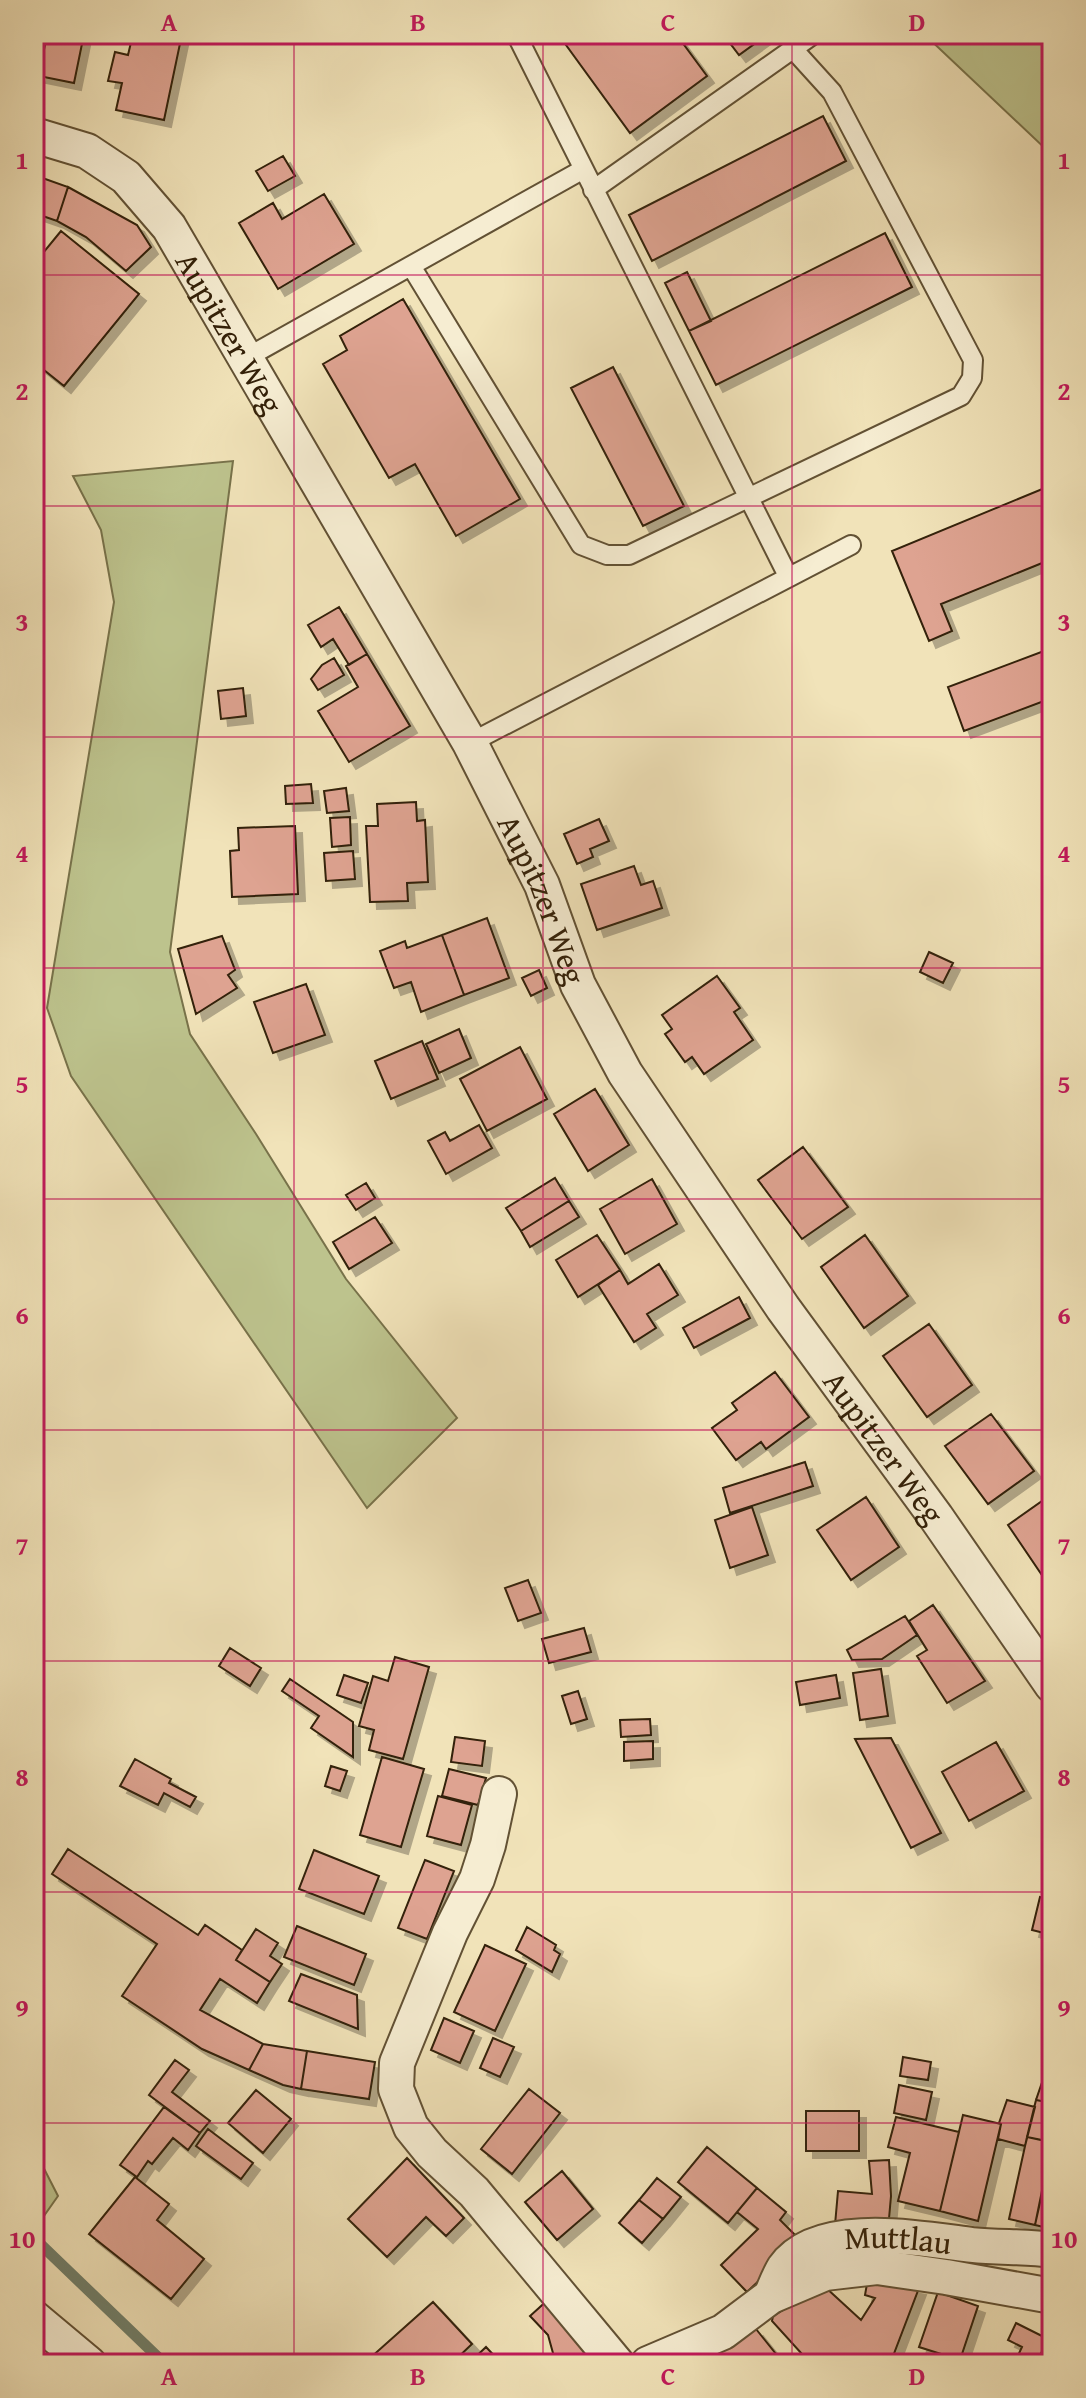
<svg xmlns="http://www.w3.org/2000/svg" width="1086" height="2398" font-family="'Gentium Book Plus',serif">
<defs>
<filter id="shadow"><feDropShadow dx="7" dy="7" stdDeviation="0" flood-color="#0004"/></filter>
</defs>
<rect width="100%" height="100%" fill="#f1e3b9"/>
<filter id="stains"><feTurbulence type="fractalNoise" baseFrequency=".0025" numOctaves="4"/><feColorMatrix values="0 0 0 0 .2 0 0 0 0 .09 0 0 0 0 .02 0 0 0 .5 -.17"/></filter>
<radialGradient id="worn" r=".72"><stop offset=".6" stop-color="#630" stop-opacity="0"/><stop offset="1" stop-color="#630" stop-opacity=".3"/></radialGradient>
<path fill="#bdc38d" stroke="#78724a" stroke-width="2" d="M924 34H1052V155Z
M233 461 170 952 190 1034 256 1134 346 1279 457 1418 367 1508 71 1076 47 1008 114 602 101 530 73 476Z
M34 2149 58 2196 34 2230Z"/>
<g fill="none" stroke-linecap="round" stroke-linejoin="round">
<path stroke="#717f6a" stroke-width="11" d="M34 2238 165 2364"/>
</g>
<path fill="#dea391" stroke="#332008" stroke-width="2" filter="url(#shadow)" d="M47 34H84L74 83 39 76Z
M133 34H182L164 120 116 110 122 83 108 81 115 52 128 55Z
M558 34H676L707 76 630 133Z
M723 34H768L739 55Z
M823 116 846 161 652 261 629 215Z
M283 156 295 176 268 191 256 171Z
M34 175 68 187 57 221 34 213Z
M68 187 137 225 151 247 126 271 86 237 57 221Z
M324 194 354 244 278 289 239 223 273 203 282 219Z
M61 231 139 294 64 386 34 362V264Z
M885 233 912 287 716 385 689 331Z
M687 272 711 321 689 331 665 283Z
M403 299 520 499 456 536 415 464 389 478 323 364 347 350 340 336Z
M613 367 684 506 643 526 571 388Z
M1052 485V559L941 604 952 631 929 641 892 551Z
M339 607 367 654 349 665 333 639 321 647 308 625Z
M1052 648V698L964 731 948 687Z
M367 654 410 726 349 762 318 711 358 687 346 666Z
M334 658 344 675 318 690 311 679 322 665Z
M243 688 246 716 221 719 218 691Z
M311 784 313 803 286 804 285 786Z
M346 788 349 811 327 813 324 791Z
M416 802 417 821 425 820 428 882 407 883 408 901 370 902 366 826H378L377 804Z
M350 817 351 845 332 847 330 818Z
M599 819 609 841 590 849 593 857 577 864 564 834Z
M295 826 298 894 232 897 230 851 239 850 238 828Z
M353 851 355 879 326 881 324 853Z
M634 866 641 885 653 881 662 908 597 930 581 884Z
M487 918 509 978 464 995 442 935Z
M442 935 464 995 421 1012 411 982 394 988 380 951 405 941 407 948Z
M222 936 235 970 228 975 237 988 196 1014 178 949Z
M929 952 953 963 943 983 920 972Z
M539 970 547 988 531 996 522 978Z
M717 976 740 1008 734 1012 753 1040 704 1074 692 1057 685 1062 665 1034 672 1029 662 1015Z
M306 984 325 1035 273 1053 254 1002Z
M459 1029 471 1058 439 1073 426 1044Z
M422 1041 438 1079 391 1099 375 1061Z
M520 1047 547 1099 487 1131 460 1079Z
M595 1089 629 1145 588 1171 554 1114Z
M479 1125 492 1148 446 1174 428 1141 445 1132 450 1141Z
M803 1147 848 1207 802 1239 758 1180Z
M555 1178 569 1201 521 1231 506 1208Z
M652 1179 677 1224 625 1254 600 1209Z
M366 1183 375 1198 356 1210 346 1195Z
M569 1201 579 1217 530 1247 521 1231Z
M375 1217 392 1243 349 1269 333 1242Z
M597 1235 620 1270 578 1297 556 1260Z
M865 1235 908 1296 864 1328 821 1267Z
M659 1264 678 1295 647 1314 656 1328 634 1342 598 1285 620 1270 628 1284Z
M739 1297 750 1318 694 1348 683 1328Z
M929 1324 972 1385 927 1417 883 1356Z
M775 1372 809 1417 766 1449 761 1442 736 1460 712 1428 737 1410 732 1403Z
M991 1414 1034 1471 988 1504 945 1446Z
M805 1462 813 1486 730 1513 723 1488Z
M1052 1494V1590L1008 1525Z
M866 1497 899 1547 851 1580 817 1530Z
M752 1507 768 1555 730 1568 715 1520Z
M528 1580 541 1613 518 1621 505 1588Z
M933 1605 985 1681 947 1703 917 1656 927 1650 909 1621Z
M905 1616 917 1635 882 1659 852 1660 847 1650Z
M584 1628 591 1652 549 1663 542 1639Z
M230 1648 261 1668 250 1686 219 1666Z
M395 1657 429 1667 403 1759 369 1750 374 1730 359 1726 373 1676 388 1681Z
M881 1669 888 1716 860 1720 853 1673Z
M344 1675 368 1683 361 1703 337 1695Z
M836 1675 840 1698 800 1705 796 1682Z
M290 1679 353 1722V1757L311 1728 319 1716 282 1691Z
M578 1691 587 1719 571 1724 562 1696Z
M650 1719 651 1735 621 1737 620 1720Z
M455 1737 485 1741 482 1766 451 1762Z
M891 1738 941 1833 911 1848 855 1739Z
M653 1741V1759L624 1761V1742Z
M996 1742 1024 1791 969 1821 942 1772Z
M382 1757 424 1769 401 1847 360 1835Z
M135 1759 171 1779 169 1783 196 1797 190 1807 164 1793 158 1805 120 1786Z
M331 1766 347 1771 340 1791 325 1786Z
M449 1769 486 1778 478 1805 442 1796Z
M438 1796 472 1805 461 1845 427 1836Z
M68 1849 198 1935 205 1925 242 1950 236 1960 270 1982 257 2003 220 1979 200 2010 263 2044 249 2070 202 2049 122 1996 157 1944 52 1874Z
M314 1850 379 1876 364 1914 299 1889Z
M425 1860 454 1871 427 1939 398 1928Z
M1040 1897 1052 1900V1935L1032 1930Z
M297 1926 366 1954 354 1985 284 1957Z
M527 1927 556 1945 554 1950 560 1954 552 1972 516 1950Z
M256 1929 278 1943 270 1956 282 1964 270 1982 236 1960Z
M485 1945 526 1964 495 2031 454 2012Z
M301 1974 357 1995 358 2029 289 2001Z
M444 2018 474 2031 460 2063 431 2050Z
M493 2038 514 2047 500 2077 480 2068Z
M263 2044 307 2051 301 2089 283 2085 249 2070Z
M307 2051 375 2062 369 2099 301 2089Z
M1052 2053V2103L1036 2100Z
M903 2057 931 2062 928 2080 900 2076Z
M175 2060 189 2070 172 2092 210 2121 200 2133 149 2095Z
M899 2085 932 2092 926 2120 894 2113Z
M529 2089 560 2113 512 2174 481 2149Z
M256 2090 291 2119 263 2153 228 2123Z
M1007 2100 1035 2107 1025 2146 998 2139 1001 2124 999 2123Z
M1036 2100 1052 2103 1050 2142 1027 2137Z
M164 2107 200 2133 188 2150 173 2138 152 2164 148 2161 137 2177 120 2165Z
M806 2111H859V2151H806Z
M963 2115 1001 2124 978 2221 940 2211Z
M896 2117 959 2132 940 2211 898 2201 910 2153 888 2147Z
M208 2129 253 2163 241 2179 196 2146Z
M1027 2137 1052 2142 1035 2225 1009 2219Z
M707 2147 757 2188 728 2223 678 2182Z
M1052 2149V2229L1035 2225Z
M407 2158 464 2218 446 2236 426 2217 387 2257 348 2219Z
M889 2160 891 2196 888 2230 835 2225 838 2191 872 2194 869 2161Z
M562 2171 593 2209 557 2240 525 2202Z
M135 2177 169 2204 157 2220 204 2259 171 2299 89 2234Z
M657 2178 681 2197 663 2219 639 2200Z
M757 2188 786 2212 780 2220 801 2241 747 2292 721 2265 758 2229 737 2212Z
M639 2200 663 2219 642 2243 619 2223Z
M868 2278 919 2288 890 2364H811L772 2321 773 2316 824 2286 861 2320 875 2298 865 2295Z
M938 2292 978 2306 960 2360 919 2347Z
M550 2298 577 2327 587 2364H556L548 2335 530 2316Z
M433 2302 472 2344 451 2364H375L370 2358Z
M1016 2323 1048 2339 1036 2364H1014L1022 2347 1008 2340Z
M756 2329 784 2364H727L718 2353Z
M486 2347 502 2364H468Z
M718 2353 727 2364 686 2363Z"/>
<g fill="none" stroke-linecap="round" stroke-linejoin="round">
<g stroke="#625134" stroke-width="22">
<path id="lane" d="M516 34 788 576
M593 190 814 34
M411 266 581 545 607 555H629L961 396 972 378 973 360 832 92 793 49
M246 358 582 170
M470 743 851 545"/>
</g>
<g stroke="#625134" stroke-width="38">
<g id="street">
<path id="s1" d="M34 135 87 151 126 177 169 227 470 743 542 885 578 985 625 1073 783 1308 936 1517 1052 1685"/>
<path d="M499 1794 488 1845 477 1879 450 1933 397 2063 396 2089 411 2127 432 2153 474 2192 617 2364"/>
<path id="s2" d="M771 2296C775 2287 779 2276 784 2268 818 2219 923 2239 972 2245 999 2248 1026 2246 1052 2250"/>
<path d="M34 2318 89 2364"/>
<path d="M648 2364 723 2332 771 2296 825 2273 877 2267 946 2277 1052 2296"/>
</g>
</g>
<use href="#lane" stroke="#f6edd2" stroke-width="18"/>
<use href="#street" stroke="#f6edd2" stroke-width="34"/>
</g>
<path fill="none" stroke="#c2185b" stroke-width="2" stroke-opacity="0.55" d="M294 34V2364M543 34V2364M792 34V2364M34 275H1052M34 506H1052M34 737H1052M34 968H1052M34 1199H1052M34 1430H1052M34 1661H1052M34 1892H1052M34 2123H1052"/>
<g text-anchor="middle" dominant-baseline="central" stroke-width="8" stroke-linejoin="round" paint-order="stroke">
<g font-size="32" fill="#332008" stroke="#f6edd2">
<text stroke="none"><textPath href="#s1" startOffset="290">Aupitzer Weg</textPath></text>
<text stroke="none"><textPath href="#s1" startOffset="938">Aupitzer Weg</textPath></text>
<text stroke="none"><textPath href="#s1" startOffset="1586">Aupitzer Weg</textPath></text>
<text stroke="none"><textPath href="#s2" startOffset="154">Muttlau</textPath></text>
</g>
</g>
<rect width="1086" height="2398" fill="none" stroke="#f1e3b9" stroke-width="88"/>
<rect x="44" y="44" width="998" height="2310" fill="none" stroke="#c2185b" stroke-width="3"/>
<g font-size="26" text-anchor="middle" font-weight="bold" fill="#c2185b">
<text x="169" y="31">A</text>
<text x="418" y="31">B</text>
<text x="668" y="31">C</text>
<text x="917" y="31">D</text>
<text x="22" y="169">1</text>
<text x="1064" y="169">1</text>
<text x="22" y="400">2</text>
<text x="1064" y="400">2</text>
<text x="22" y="631">3</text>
<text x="1064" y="631">3</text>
<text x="22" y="862">4</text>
<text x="1064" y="862">4</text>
<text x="22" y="1093">5</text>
<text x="1064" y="1093">5</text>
<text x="22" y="1324">6</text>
<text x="1064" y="1324">6</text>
<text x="22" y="1555">7</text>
<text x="1064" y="1555">7</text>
<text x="22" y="1786">8</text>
<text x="1064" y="1786">8</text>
<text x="22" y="2017">9</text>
<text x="1064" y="2017">9</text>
<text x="22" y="2248">10</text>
<text x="1064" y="2248">10</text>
<text x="169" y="2385">A</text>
<text x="418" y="2385">B</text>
<text x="668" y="2385">C</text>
<text x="917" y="2385">D</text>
</g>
<rect width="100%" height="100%" filter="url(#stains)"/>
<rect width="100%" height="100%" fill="url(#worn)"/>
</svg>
